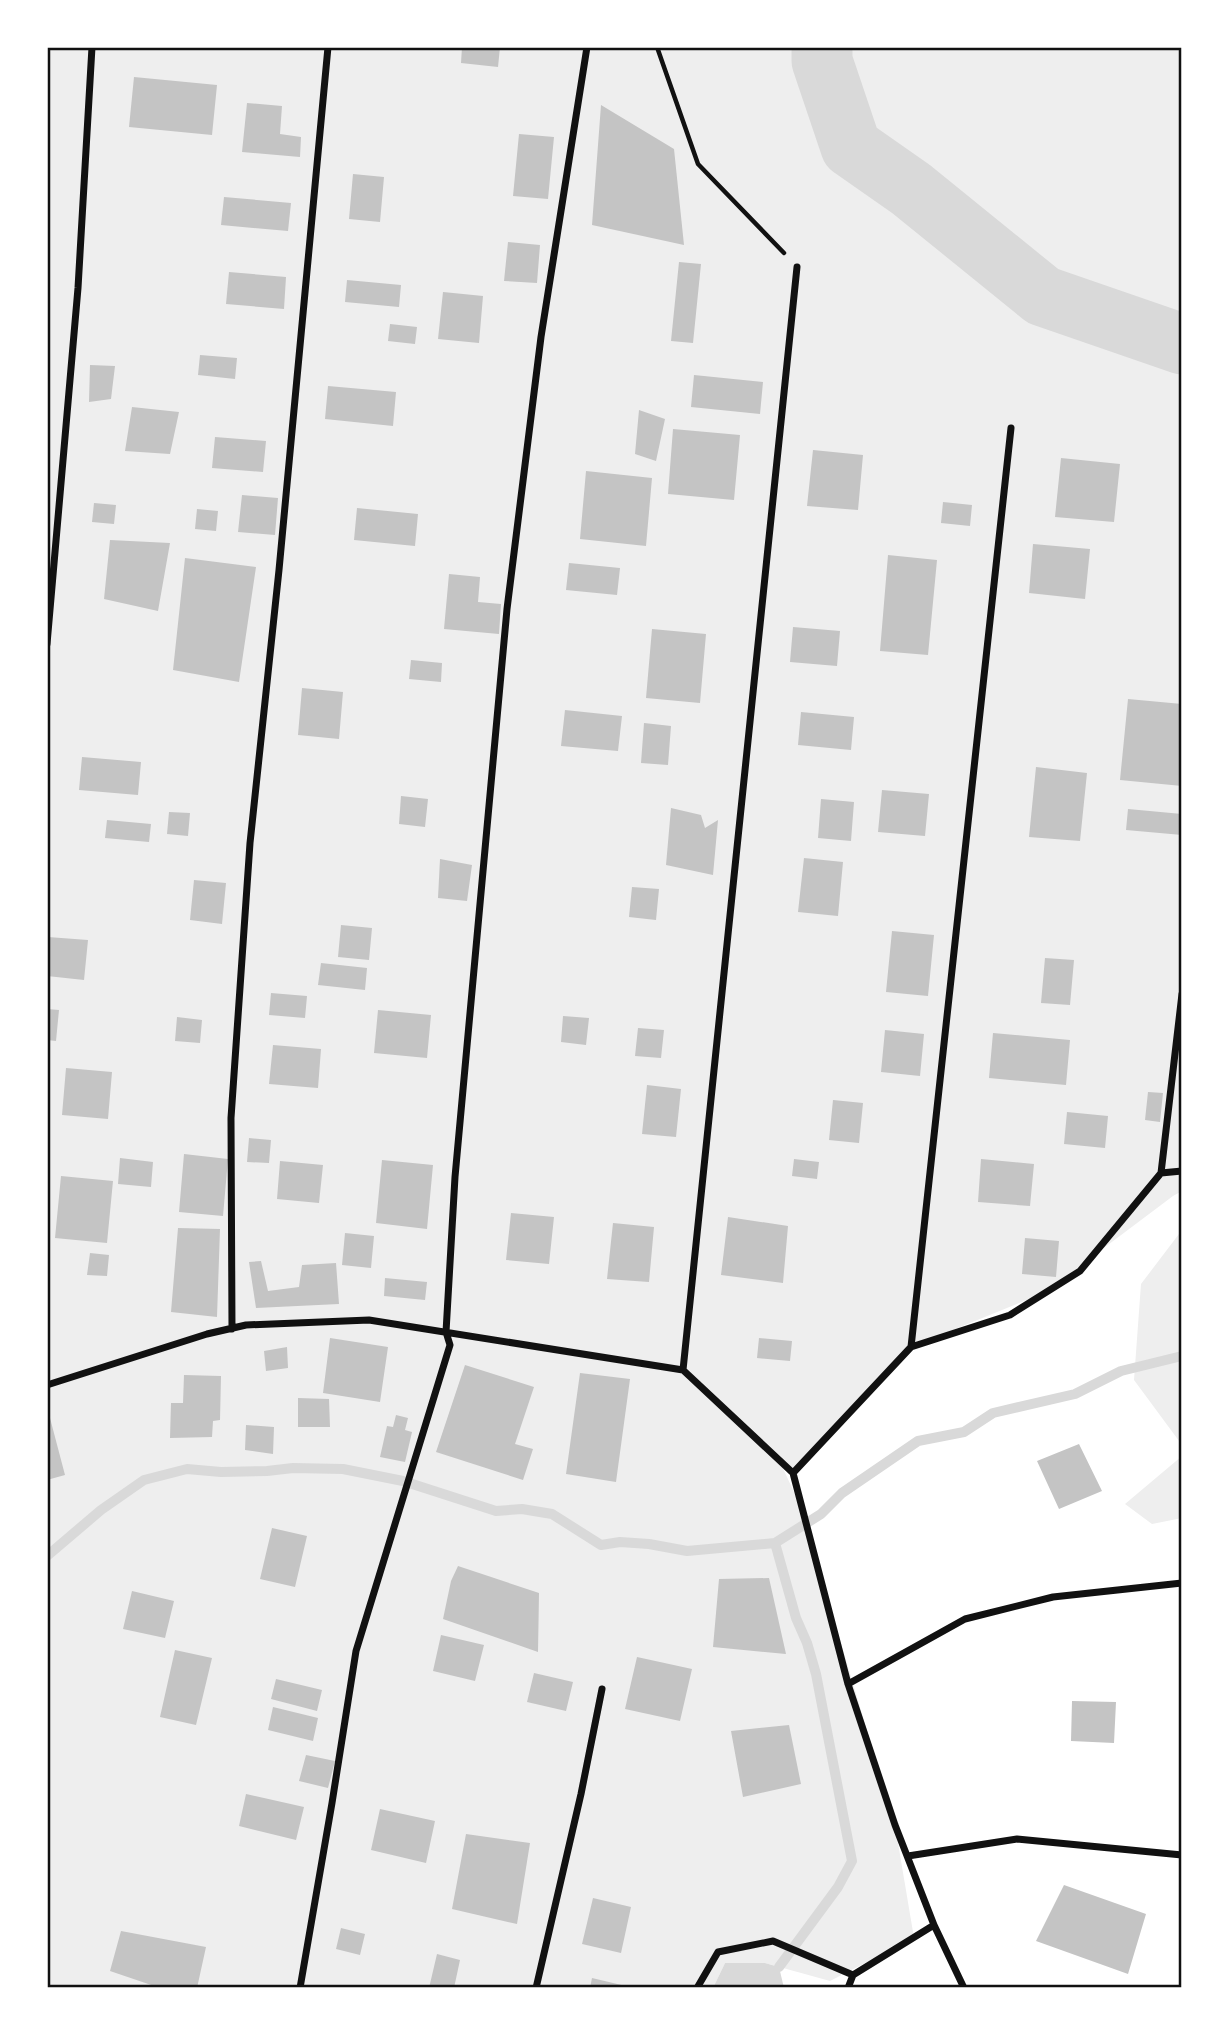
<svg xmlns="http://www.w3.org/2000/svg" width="1229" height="2035" font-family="'Sofia Sans Condensed',sans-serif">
<rect width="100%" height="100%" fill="#fff"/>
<path fill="#eee" d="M47 47H655L671 79 659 47H1182V1191L1173 1196 1044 1293 911 1347 793 1473 780 1462 800 1505 895 1825 914 1938 830 1981 765 1963H725L713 1988H47Z
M1182 1230V1445L1134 1380 1141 1284Z
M1182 1456V1518L1152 1524 1125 1504Z"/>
<path fill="#d9d9d9" d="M725 1963H765L779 1967 784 1988H713Z"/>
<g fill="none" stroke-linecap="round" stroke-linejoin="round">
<path stroke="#d9d9d9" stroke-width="10" d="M775 1543 796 1618 807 1643 816 1674 852 1861 838 1887 779 1967
M47 1556 101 1510 144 1480 187 1469 221 1472 267 1471 293 1468 343 1469 403 1481 496 1511 522 1509 552 1514 601 1545 620 1542 649 1544 687 1551 775 1543 821 1514 842 1493 918 1441 964 1432 993 1413 1075 1394 1121 1371 1182 1356"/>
<path stroke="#d9d9d9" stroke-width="61" d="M822 47V61L851 147 911 189 1043 296 1182 344"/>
</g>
<path fill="#c4c4c4" d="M462 47H500L498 67 461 63Z
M134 77 217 85 212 135 129 127Z
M247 103 282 106 280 134 301 137 300 157 242 152Z
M601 105 674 149 684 245 592 225Z
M519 134 554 137 548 199 513 196Z
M353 174 384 177 380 222 349 219Z
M224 197 291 203 288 231 221 225Z
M508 242 540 245 537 283 504 281Z
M679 262 701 264 693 343 671 341Z
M229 272 286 277 284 309 226 304Z
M347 280 401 285 399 307 345 302Z
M443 292 483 296 479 343 438 339Z
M390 324 417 327 415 344 388 341Z
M200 355 237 358 235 379 198 375Z
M90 365 115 366 111 399 89 402Z
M694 375 763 382 760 414 691 407Z
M328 386 396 392 393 426 325 419Z
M132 407 179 412 170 454 125 451Z
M639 410 665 419 656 461 635 454Z
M673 429 740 435 734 500 668 494Z
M215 437 266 441 263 472 212 468Z
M813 450 863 455 858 510 807 506Z
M1061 458 1120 464 1114 522 1055 517Z
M586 471 652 478 646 546 580 539Z
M242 495 278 498 275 535 238 532Z
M943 502 972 505 970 526 941 523Z
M94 503 116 505 114 524 92 522Z
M357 508 418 514 415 546 354 540Z
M197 509 218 511 216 531 195 529Z
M110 540 170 543 158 611 104 599Z
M1033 544 1090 549 1085 599 1029 593Z
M888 555 937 560 928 655 880 651Z
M185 558 256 567 239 682 173 670Z
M569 563 620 568 617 595 566 590Z
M449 574 480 577 478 602 501 604 499 634 444 629Z
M793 627 840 631 837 666 790 662Z
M652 629 706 634 700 703 646 698Z
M411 660 442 663 441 682 409 679Z
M302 688 343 692 339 739 298 735Z
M1128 699 1182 704V786L1120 780Z
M565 710 622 716 618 751 561 746Z
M801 712 854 717 851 750 798 745Z
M644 723 671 726 668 765 641 763Z
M82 757 141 762 138 795 79 790Z
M1036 767 1087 773 1080 841 1029 837Z
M882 790 929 794 925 836 878 832Z
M401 796 428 799 425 827 399 824Z
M821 799 854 802 851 841 818 838Z
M671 808 701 815 705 828 718 820 713 875 666 865Z
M1128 809 1182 814V835L1126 830Z
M169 812 190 813 188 836 167 834Z
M107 820 151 824 149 842 105 838Z
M804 858 843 862 838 916 798 912Z
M440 859 472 865 467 901 438 898Z
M194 880 226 883 222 924 190 920Z
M632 887 659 889 656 920 629 917Z
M341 925 372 928 369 960 338 957Z
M892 931 934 935 928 996 886 992Z
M48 937 88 940 84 980 47 976Z
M1045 958 1074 960 1070 1005 1041 1003Z
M321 963 367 968 365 990 318 985Z
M271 993 307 996 305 1018 269 1015Z
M47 1009 59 1010 56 1041 47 1040Z
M378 1010 431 1015 427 1058 374 1053Z
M563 1016 589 1018 586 1045 561 1042Z
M177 1017 202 1020 200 1043 175 1041Z
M638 1028 664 1030 661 1058 635 1056Z
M885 1030 924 1034 920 1076 881 1072Z
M993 1033 1070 1040 1066 1085 989 1078Z
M273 1045 321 1049 318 1088 269 1084Z
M66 1068 112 1072 108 1119 62 1115Z
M647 1085 681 1089 676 1137 642 1134Z
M1148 1092 1163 1093 1160 1122 1145 1120Z
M833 1100 863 1103 859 1143 829 1140Z
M1067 1112 1108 1116 1105 1148 1064 1144Z
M249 1138 271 1140 269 1163 247 1162Z
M184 1154 228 1159 223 1216 179 1212Z
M120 1158 153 1162 151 1187 118 1184Z
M794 1159 819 1162 817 1179 792 1176Z
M981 1159 1034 1164 1030 1206 978 1202Z
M382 1160 433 1165 427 1229 376 1223Z
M280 1161 323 1165 319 1203 277 1199Z
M61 1176 113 1181 107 1243 55 1238Z
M511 1213 554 1217 549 1264 506 1260Z
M728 1217 788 1226 783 1283 721 1275Z
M613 1223 654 1227 649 1282 607 1279Z
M178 1228 220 1229 217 1317 171 1312Z
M345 1233 374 1236 371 1268 342 1265Z
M1025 1238 1059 1241 1056 1277 1022 1274Z
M90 1253 109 1255 107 1276 87 1275Z
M261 1261 268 1291 299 1287 302 1265 336 1263 339 1304 256 1308 249 1262Z
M385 1278 427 1282 425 1300 384 1296Z
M330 1338 388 1347 380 1402 323 1393Z
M759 1338 792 1341 790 1361 757 1358Z
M287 1347 288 1368 266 1371 264 1351Z
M465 1365 534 1387 515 1444 533 1449 523 1480 436 1452Z
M580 1373 630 1379 616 1482 566 1474Z
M184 1375 221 1376 220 1420 213 1421 212 1437 170 1438 171 1403H183Z
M298 1398 329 1399 330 1427H298Z
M396 1415 408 1418 405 1430 412 1432 405 1462 380 1457 387 1426 393 1427Z
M50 1418 65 1475 47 1480V1419Z
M246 1425 274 1427 273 1454 245 1450Z
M1079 1444 1102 1491 1059 1509 1037 1461Z
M272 1528 307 1536 295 1587 260 1579Z
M458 1566 539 1593 538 1652 443 1619 451 1581Z
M769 1578 786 1654 713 1647 719 1579Z
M132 1591 174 1601 165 1638 123 1629Z
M441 1635 484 1645 475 1681 433 1671Z
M175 1650 212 1658 196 1725 160 1717Z
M637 1657 692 1669 680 1721 625 1709Z
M534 1673 573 1682 566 1711 527 1702Z
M276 1679 322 1690 317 1711 271 1699Z
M1072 1701 1116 1702 1114 1743 1071 1741Z
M273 1707 318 1718 313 1741 268 1730Z
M789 1725 801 1784 743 1797 731 1731Z
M306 1755 335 1761 328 1788 299 1781Z
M246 1794 304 1807 296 1840 239 1826Z
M380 1809 435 1821 426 1863 371 1850Z
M466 1834 530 1843 517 1924 452 1909Z
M1064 1885 1146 1914 1128 1974 1036 1941Z
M593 1898 631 1907 621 1953 582 1944Z
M341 1928 365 1934 360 1955 336 1949Z
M121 1931 206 1947 197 1988H160L110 1971Z
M437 1954 460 1960 454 1988H429Z
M592 1978 630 1987V1988H590Z"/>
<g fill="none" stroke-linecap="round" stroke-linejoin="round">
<path stroke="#111" stroke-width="4.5" d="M657 47 698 164 784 253"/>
<path stroke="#111" stroke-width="7" d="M47 644 78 288 92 47
M1161 1173 1182 1171
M232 1329 231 1118 250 843 279 570 328 47
M911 1347 1010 1315 1080 1271 1161 1173 1182 994
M683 1370 797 267
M47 1385 207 1334 246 1325 369 1320 683 1370 793 1473 848 1684 895 1825 934 1925 964 1988
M793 1473 911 1347 1011 428
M848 1684 965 1619 1053 1597 1182 1583
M908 1856 1017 1839 1182 1855
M300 1988 332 1803 356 1651 450 1345 446 1332 455 1177 507 609 541 337 587 47
M536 1988 581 1794 602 1689
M697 1988 718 1952 773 1941 853 1975
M848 1988 853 1975 934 1925"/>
</g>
<rect width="1229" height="2035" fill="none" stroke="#ffffff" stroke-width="98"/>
<rect x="49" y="49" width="1131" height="1937" fill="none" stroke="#111" stroke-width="2.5"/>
</svg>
